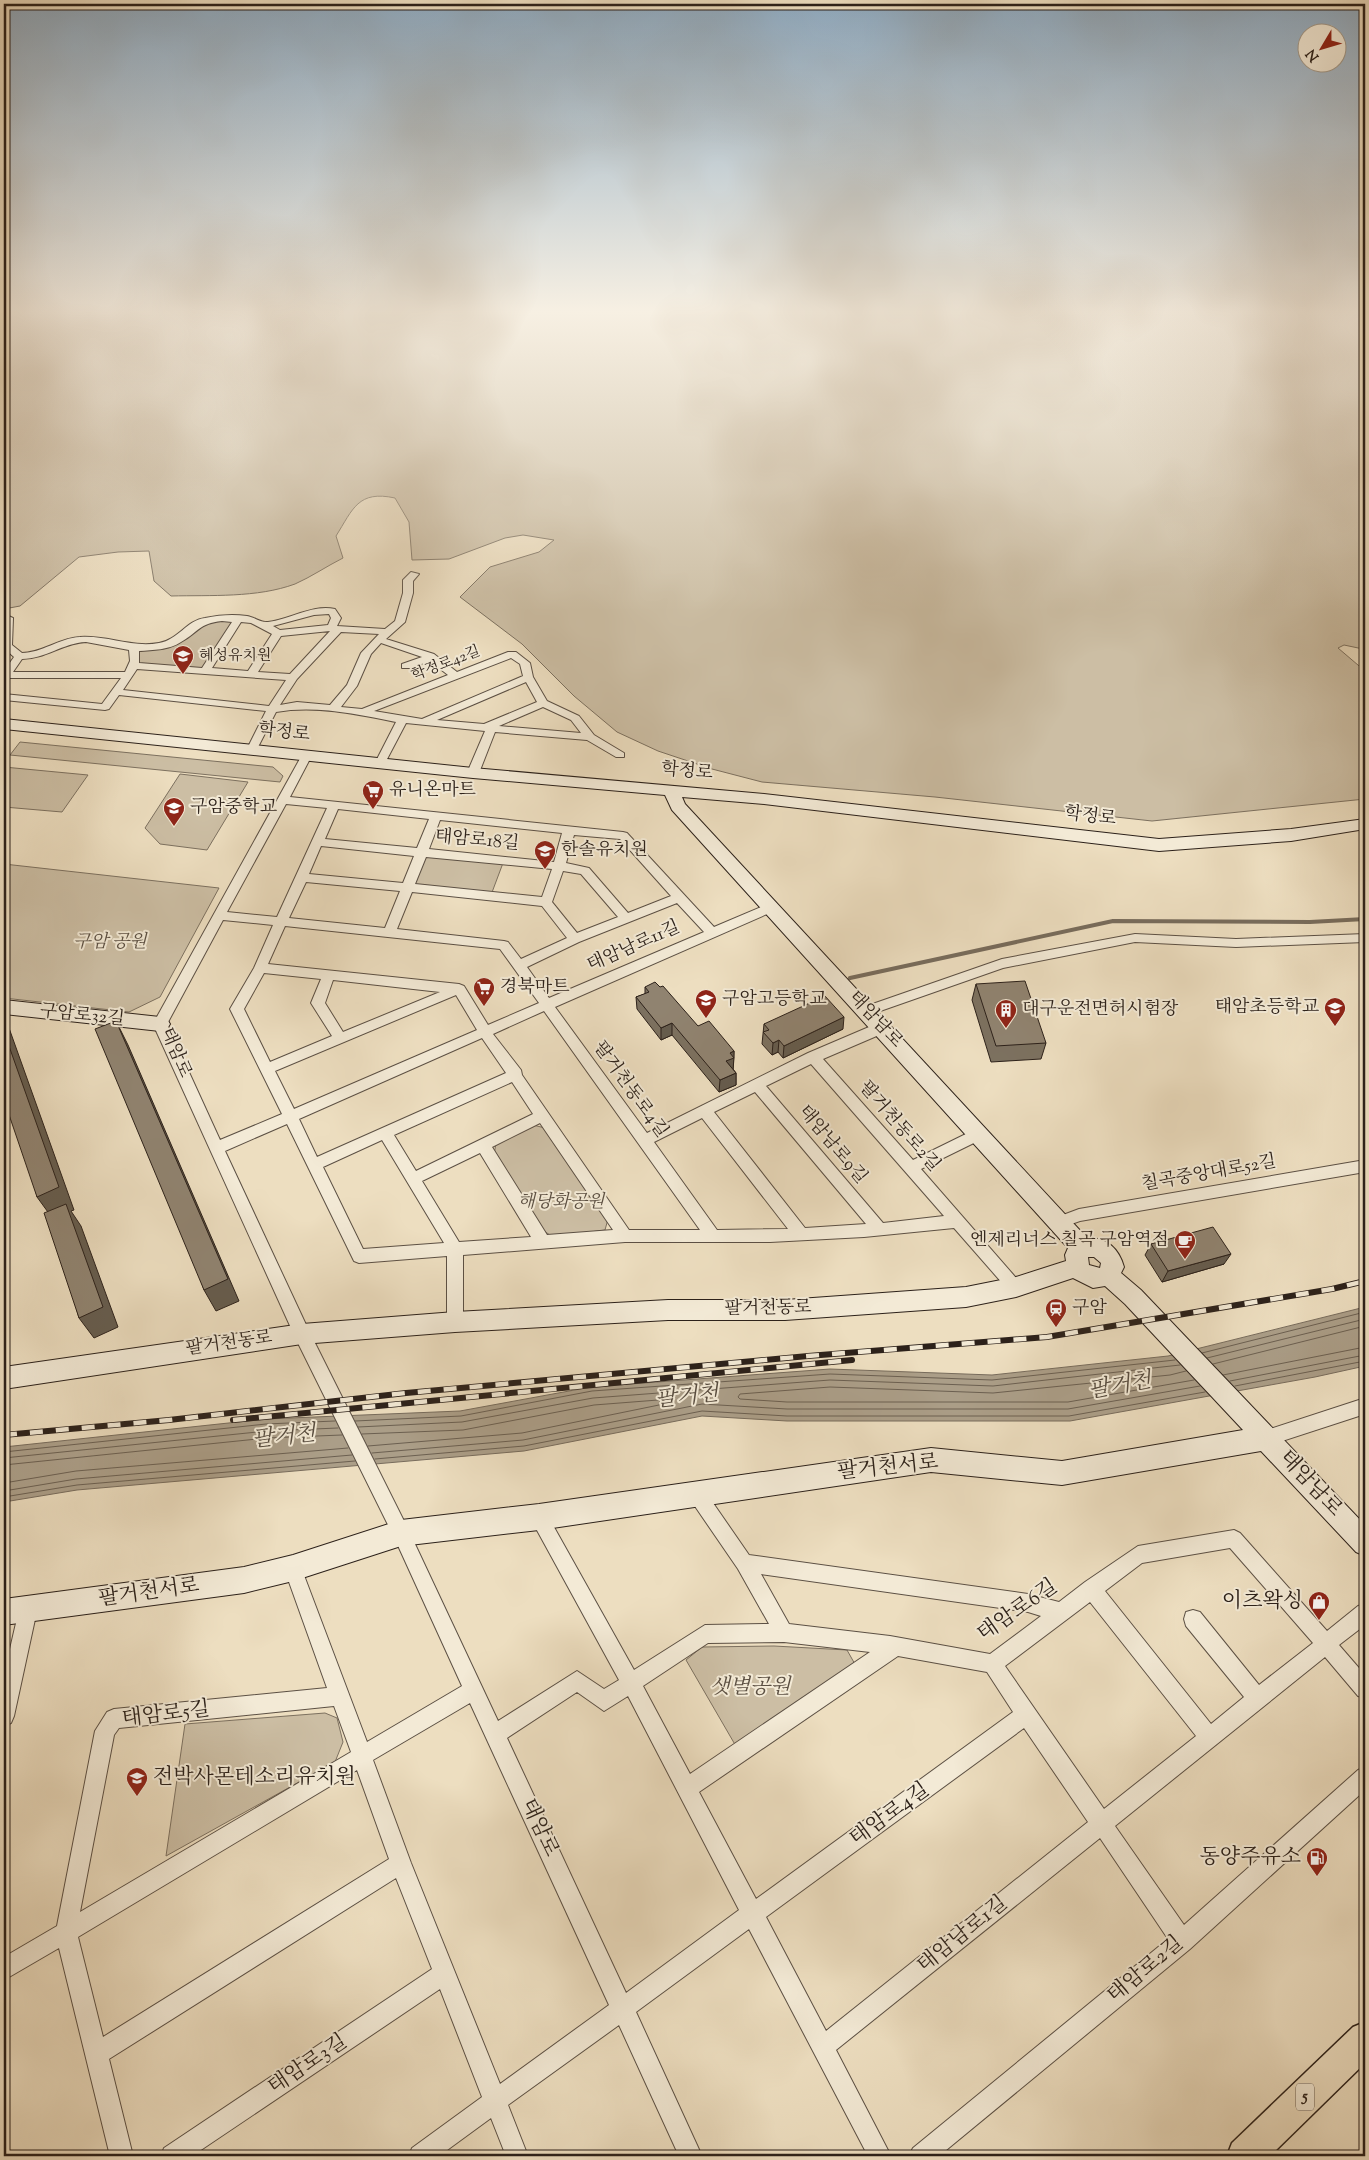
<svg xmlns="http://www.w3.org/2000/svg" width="1369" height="2160" font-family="'Sorts Mill Goudy','Noto Serif KR',serif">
<rect width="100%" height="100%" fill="#eddec0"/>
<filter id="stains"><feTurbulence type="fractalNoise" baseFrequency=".004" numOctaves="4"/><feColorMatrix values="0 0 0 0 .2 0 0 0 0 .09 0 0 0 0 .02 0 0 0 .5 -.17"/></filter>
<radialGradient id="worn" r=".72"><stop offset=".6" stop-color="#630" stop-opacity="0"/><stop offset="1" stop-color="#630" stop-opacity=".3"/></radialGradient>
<path fill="#ccbea4" stroke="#7c705f" d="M4 309H1365V645L1363 649 1344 645 1338 648 1365 671V799L1152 821 935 797 762 782 712 769 658 751 617 732 574 696 522 644 460 597 490 567 539 552 554 540 523 535 505 538 449 559 412 560 409 522 395 498C358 490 353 509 336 536L343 558C327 566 311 577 295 584 257 598 211 595 171 596L154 581 149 551 118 552 79 557 20 606 4 609Z
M235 620 204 668 137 664V649L161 646 203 622Z
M20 742 273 767 283 776 280 782 10 755Z
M4 767 88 775 62 812 4 807Z
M180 774 248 782 207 850 160 844 145 828Z
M423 855 503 863 491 895 413 886Z
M4 864 219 888 160 997 129 1012 4 998Z
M533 1125 545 1128 608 1219 605 1230 553 1237 544 1231 494 1155 496 1143Z
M774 1646 847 1650 856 1666 737 1748 686 1660 702 1647Z
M325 1713 337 1718 343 1742 335 1762 166 1856 185 1724Z"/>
<path fill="#ab9e88" stroke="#786c5c" d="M1365 1307V1366L1315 1377 1070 1421H787L702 1416 524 1451 77 1490 4 1502V1447L266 1419 460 1411 591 1387 830 1369 992 1375 1168 1356Z"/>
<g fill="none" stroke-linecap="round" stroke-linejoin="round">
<path stroke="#6c6051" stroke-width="1" d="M1202 1353 1365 1312
M1207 1358 1365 1319
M1213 1364 1365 1326
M1186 1371 1170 1375 993 1393 830 1387 740 1394 738 1397 740 1399 787 1402H1068L1194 1380
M1223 1375 1365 1347
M1230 1381 1365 1355
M1235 1386 1365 1361
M355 1421 461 1416 592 1391 830 1374 992 1380 1175 1360
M358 1427 462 1422 593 1398 830 1380 993 1386 1180 1365
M362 1434 463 1430 594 1405 658 1400 661 1402 659 1405 522 1433 368 1446
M4 1452 266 1424 335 1421
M372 1453 523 1440 702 1404 787 1409H1068L1200 1386
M4 1458 267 1431 338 1428
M375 1459 524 1446 702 1411 787 1416H1069L1205 1392
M4 1465 267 1438 342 1435
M4 1483 76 1471 348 1448
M4 1491 76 1479 352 1455
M4 1497 77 1485 355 1461"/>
<path stroke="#786c5c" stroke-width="4" d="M850 978 1113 921 1310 922 1365 919"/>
<g stroke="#5c5044" stroke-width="2">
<path id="street" d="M411 572 419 574 413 581V593L405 622 386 639 434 654 457 672 508 652H516L530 663 533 677 547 701 579 716 594 735 624 753V757H616L587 740 495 732 479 773 473 776 467 773 485 731 406 723 385 763 380 766 375 763 396 722C357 714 315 705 276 712L257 749 252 752 247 749 266 711 119 695 109 709 105 710 4 700V694L102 704 121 678H9L4 681V671L14 657 4 648V614L13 618 12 645 22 653C42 653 59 638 80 637 107 635 132 648 159 643 178 640 187 620 205 618 219 615 233 614 247 616 254 617 262 623 268 622 291 619 313 604 335 609L341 618 337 626 385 629 395 621 403 593V580ZM329 614 331 618 328 625 280 630 273 626 314 615ZM222 621 232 622 202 668 139 663V651C153 650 169 650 181 642 200 631 198 624 222 621ZM241 622 251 623 272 634 248 671 212 668ZM330 631 290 674 258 672 281 636ZM341 632 379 634 361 653 347 685 330 705 297 702 280 705 297 679ZM86 642 129 650 130 661 125 672H13L22 659C45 659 63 643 86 642ZM381 643 422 657 402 664V668H410L430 661 448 675 362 709 341 707 357 686 371 654ZM511 658 520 664 523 676 422 719 374 711ZM137 669 286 680 269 706 123 690ZM526 682 537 702 484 724 437 720ZM543 707 571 720 581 733 499 726Z
M307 752 312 755 290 797 623 832 627 833 714 927 766 905H774L776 908 774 911 555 1007 647 1133 808 1053 876 1024H886L888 1028 886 1032 823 1059 913 1160 974 1130H984L986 1134 984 1138 921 1169 1024 1287 1022 1292 1016 1294 1010 1292 954 1228 864 1237 770 1242H625L463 1255V1322L461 1327 455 1329 449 1327 447 1322V1256L359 1263 354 1261 287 1124 225 1151 308 1329 407 1527 498 1721 577 1671 604 1689 619 1680 533 1523 530 1517 533 1511 539 1508 545 1511 634 1670 705 1625 769 1624 738 1569 690 1499 687 1493 690 1487 696 1484 702 1487 749 1555 1028 1594 1059 1602 1085 1582 1138 1546 1234 1530 1240 1533 1327 1631 1358 1606 1365 1604V1625L1339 1645 1365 1675V1698L1358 1696 1325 1657 1115 1826 1184 1925 1358 1770 1365 1767V1790L1190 1949 939 2156H909L913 2148 1168 1939 1100 1838 836 2050 891 2156H868L749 1929 636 2012 702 2156H679L619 2025 508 2105 528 2156H506L491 2118 439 2156H409L412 2148 482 2097 440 1989 192 2156H161L164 2148 432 1969 396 1878 109 2059 133 2156H110L59 1948 4 1980V1957L57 1926 95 1731 107 1712 114 1709 327 1688 284 1568 287 1562 293 1559 299 1562 367 1742 462 1686 395 1539 296 1339 153 1024 302 755ZM286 804 327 808 277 917 227 912ZM338 809 429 819 417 848 325 839ZM440 820 562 833 554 862 429 849ZM574 835 620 839 671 896 628 913 589 868 566 863ZM321 846 414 856 403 883 309 874ZM426 857 552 869 542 897 415 884ZM563 871 581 874 618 917 577 933 552 902ZM306 882 400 891 385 928 289 918ZM412 892 542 906 567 938 521 959 508 942 504 941 397 929ZM677 903 704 932 549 998 527 967 579 942ZM223 920 273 925 254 968 230 1009 282 1114 220 1140 167 1024ZM285 926 500 949 539 1003 488 1025 464 986 459 984 268 964ZM264 973 321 979 311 1003 332 1036 270 1062 244 1009ZM333 980 440 992 343 1032 325 1003ZM456 995 477 1030 294 1109 275 1071ZM544 1011 700 1230H629L522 1075 521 1070 493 1034ZM482 1038 506 1073 317 1157 299 1119ZM811 1064 944 1216 883 1223 766 1086ZM512 1082 533 1114 416 1171 394 1135ZM755 1092 866 1224 805 1228 714 1112ZM702 1118 788 1229 717 1230 654 1142ZM540 1123 613 1230 547 1235 492 1147ZM382 1140 444 1243 363 1249 323 1167ZM480 1153 531 1237 459 1242 422 1181ZM1230 1548 1313 1643 1259 1685 1200 1612 1193 1610 1186 1612 1184 1619 1186 1626 1244 1697 1211 1724 1105 1591 1142 1563ZM761 1574 1028 1612 1041 1616 990 1654 890 1636 789 1624ZM1090 1602 1196 1736 1104 1809 1005 1666ZM784 1642 870 1652 690 1774 643 1686 708 1643ZM898 1656 987 1672 1013 1712 756 1899 699 1792ZM577 1692 604 1711 628 1696 739 1910 626 1993 507 1738ZM470 1703 609 2005 500 2084 411 1863 373 1760ZM334 1706 351 1752 80 1912 114 1735 119 1728ZM1024 1728 1088 1822 826 2031 766 1917ZM357 1770 389 1859 103 2037 78 1937Z
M1135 934 1236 939 1365 934V942L1236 947 1135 942 1003 968 866 1016 859 1011 861 1008 1002 959Z
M1365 1160V1172L1080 1221 1060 1228 1055 1226 1053 1222 1055 1218 1079 1209Z
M1365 1398V1414L1267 1446 1261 1444 1259 1438 1261 1432 1267 1430Z
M28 1601 35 1603 37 1610 14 1716 11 1723 4 1726V1675L19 1610 21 1603Z"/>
</g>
<g stroke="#2c211a" stroke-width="2">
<path id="secondary" d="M4 719 473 768 764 794 1159 839 1291 829 1365 819V829L1291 841 1159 851 764 804 682 797 685 804 1087 1238C1107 1237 1119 1249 1124 1267L1121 1273 1141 1290 1365 1525V1556L1356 1552 1261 1451 1062 1485 931 1472 539 1530 401 1546 293 1581 244 1593 4 1625V1599L244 1567 293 1555 401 1520 539 1504 931 1448 1062 1461 1243 1430 1125 1304 1105 1286 1093 1288 1073 1278 1016 1297 966 1307 785 1320H668L455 1332 302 1344 4 1389V1367L302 1324 455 1312 668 1300H785L966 1287 1016 1277 1066 1261 1065 1255 1068 1248 672 810 665 795 473 778 4 729ZM1088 1257H1094L1101 1263 1100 1268 1089 1265Z
M4 1000 160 1017 167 1019 170 1024 167 1029 160 1031 4 1014Z"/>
</g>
<g stroke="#2c211a" stroke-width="3">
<path id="primary" d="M1365 2022V2063L1270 2156H1227L1232 2143 1353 2027Z"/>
</g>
<use href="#street" fill="#f3ead6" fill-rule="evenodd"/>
<use href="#secondary" fill="#f3ead6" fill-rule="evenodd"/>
<use href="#primary" fill="#eddec0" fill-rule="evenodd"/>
<g stroke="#2c211a" stroke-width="6">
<path id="rail" d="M233 1420 852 1360
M4 1435 169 1420 406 1393 808 1356 1047 1337 1332 1289 1365 1281"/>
</g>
<use href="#rail" stroke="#f3ead6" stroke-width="4.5" stroke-dasharray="13" stroke-linecap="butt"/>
</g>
<path fill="#7c7160" stroke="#2c211a" d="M976 984 1046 1043 1041 1059 991 1062 972 1000Z
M645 987 698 1026 734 1051 733 1069 736 1073V1085L719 1092 672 1035 661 1040 637 1009 636 997 645 994Z
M764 1024 843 1029 783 1058 778 1052 772 1055 762 1044Z
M1151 1244 1224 1264 1162 1282 1145 1255Z"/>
<path fill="#655c4e" stroke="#2c211a" d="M844 1017 843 1029 783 1058 784 1046Z
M4 1020 9 1028 74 1210 71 1211 81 1226 118 1327 94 1338 79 1318 53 1219 37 1197 4 1032Z
M116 1021 128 1045 239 1301 216 1311 204 1290Z
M672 1023V1035L661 1040V1028Z
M779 1040 778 1052 772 1055 773 1043Z
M734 1051V1058L733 1070 726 1061 730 1053Z
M736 1073V1085L719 1092 720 1080Z
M1231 1254 1224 1264 1162 1282 1168 1271Z"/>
<path fill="#908370" stroke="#2c211a" d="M1025 981 1046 1043 996 1046 976 984Z
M655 982 660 987 663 986 698 1026 709 1021 734 1051 730 1053 734 1058 726 1061 736 1073 720 1080 672 1023 661 1028 636 997 649 992 645 987Z
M825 996 844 1017 784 1046 779 1040 773 1043 763 1032 769 1030 764 1024Z
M116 1021 228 1279 204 1290 95 1029Z
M4 1032 59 1187 37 1197 4 1100Z
M66 1204 103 1307 79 1318 44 1213Z
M1213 1227 1231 1254 1168 1271 1151 1244Z"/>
<linearGradient id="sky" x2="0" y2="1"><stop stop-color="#8fabc2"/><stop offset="0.51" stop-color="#f7f0e3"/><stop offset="1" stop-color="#f7f0e3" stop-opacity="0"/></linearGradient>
<rect width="1369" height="611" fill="url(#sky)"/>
<defs>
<g id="school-pin" transform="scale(1.125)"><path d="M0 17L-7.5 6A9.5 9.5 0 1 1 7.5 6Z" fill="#8f2418" stroke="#f3ead6"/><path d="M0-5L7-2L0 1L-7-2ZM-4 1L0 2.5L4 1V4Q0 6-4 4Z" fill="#fff"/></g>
<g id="supermarket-pin" transform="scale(1.125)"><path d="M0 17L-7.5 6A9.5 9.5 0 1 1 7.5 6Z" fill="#8f2418" stroke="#f3ead6"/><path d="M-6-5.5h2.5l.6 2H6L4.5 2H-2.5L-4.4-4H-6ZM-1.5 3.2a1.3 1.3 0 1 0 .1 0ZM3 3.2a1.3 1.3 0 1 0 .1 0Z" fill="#fff"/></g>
<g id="building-pin" transform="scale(1.125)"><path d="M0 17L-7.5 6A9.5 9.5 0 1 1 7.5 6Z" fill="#8f2418" stroke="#f3ead6"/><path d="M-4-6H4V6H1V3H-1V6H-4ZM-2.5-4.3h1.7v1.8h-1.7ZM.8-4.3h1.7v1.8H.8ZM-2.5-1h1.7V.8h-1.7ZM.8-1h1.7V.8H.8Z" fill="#fff"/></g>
<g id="cafe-pin" transform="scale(1.125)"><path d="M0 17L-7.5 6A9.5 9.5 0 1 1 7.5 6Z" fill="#8f2418" stroke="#f3ead6"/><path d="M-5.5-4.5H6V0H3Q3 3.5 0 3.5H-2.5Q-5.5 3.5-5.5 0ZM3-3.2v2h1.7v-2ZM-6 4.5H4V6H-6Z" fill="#fff"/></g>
<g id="station-pin" transform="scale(1.125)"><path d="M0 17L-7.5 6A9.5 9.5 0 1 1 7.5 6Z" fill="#8f2418" stroke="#f3ead6"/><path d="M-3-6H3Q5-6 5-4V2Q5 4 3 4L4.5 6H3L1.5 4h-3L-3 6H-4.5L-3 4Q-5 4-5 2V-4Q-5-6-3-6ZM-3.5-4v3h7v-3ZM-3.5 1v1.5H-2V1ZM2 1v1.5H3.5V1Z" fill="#fff"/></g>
<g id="shop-pin" transform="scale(1.125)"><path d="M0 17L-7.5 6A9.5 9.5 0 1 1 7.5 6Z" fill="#8f2418" stroke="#f3ead6"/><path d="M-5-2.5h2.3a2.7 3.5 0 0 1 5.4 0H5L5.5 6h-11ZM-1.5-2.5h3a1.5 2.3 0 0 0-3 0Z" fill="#fff"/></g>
<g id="fuel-pin" transform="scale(1.125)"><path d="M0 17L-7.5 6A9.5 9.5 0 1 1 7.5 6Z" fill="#8f2418" stroke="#f3ead6"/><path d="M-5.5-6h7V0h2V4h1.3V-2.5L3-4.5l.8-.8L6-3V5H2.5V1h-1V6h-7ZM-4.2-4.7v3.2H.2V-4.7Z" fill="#fff"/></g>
</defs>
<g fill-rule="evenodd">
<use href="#school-pin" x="183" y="656"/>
<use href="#supermarket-pin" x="373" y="791"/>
<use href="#school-pin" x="174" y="808"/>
<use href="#school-pin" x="545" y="851"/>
<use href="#supermarket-pin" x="484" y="988"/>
<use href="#school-pin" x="706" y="1000"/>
<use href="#school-pin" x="1335" y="1008"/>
<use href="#building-pin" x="1006" y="1010"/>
<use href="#cafe-pin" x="1185" y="1241"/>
<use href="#station-pin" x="1056" y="1309"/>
<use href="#shop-pin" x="1319" y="1602"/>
<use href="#school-pin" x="137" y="1778"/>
<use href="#fuel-pin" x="1317" y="1858"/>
</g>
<g text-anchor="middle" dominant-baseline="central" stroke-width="4" stroke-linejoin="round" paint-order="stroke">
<g font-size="15" fill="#2c211a" stroke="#f3ead6" text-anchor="start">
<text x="199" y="656">혜성유치원</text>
</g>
<g font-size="15" fill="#2c211a" stroke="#f3ead6">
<text transform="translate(446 664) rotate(-21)">학정로42길</text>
</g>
<rect fill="#f3ead6" stroke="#685d52" stroke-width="1" x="1296" y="2083.5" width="18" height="27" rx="4"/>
<g font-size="16" font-weight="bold" fill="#2c211a">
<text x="1305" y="2097">5</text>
</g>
<g font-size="18" fill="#2c211a" stroke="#f3ead6">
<text transform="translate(284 733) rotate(6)">학정로</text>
<text transform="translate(687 772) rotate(5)">학정로</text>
<text transform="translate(1090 817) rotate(7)">학정로</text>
<text transform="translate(477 841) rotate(5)">태암로18길</text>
<text transform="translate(634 947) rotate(-24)">태암남로11길</text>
<text transform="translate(82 1016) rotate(6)">구암로32길</text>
<text transform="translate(875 1020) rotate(47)">태암남로</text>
<text transform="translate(175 1053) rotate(67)">태암로</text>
<text transform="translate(630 1090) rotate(54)">팔거천동로4길</text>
<text transform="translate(899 1127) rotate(49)">팔거천동로2길</text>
<text transform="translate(832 1145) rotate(50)">태암남로9길</text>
<text transform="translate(1209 1174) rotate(-10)">칠곡중앙대로52길</text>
<text transform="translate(768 1309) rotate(-1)">팔거천동로</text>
<text transform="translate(229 1344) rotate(-8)">팔거천동로</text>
</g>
<g font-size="18" fill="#2c211a" stroke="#f3ead6" text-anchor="start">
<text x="389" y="791">유니온마트</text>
<text x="190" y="808">구암중학교</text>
<text x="561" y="851">한솔유치원</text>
<text x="500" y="988">경북마트</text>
<text x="722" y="1000">구암고등학교</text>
<text x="1319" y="1008" text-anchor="end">태암초등학교</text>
<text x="1022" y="1010">대구운전면허시험장</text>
<text x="1169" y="1241" text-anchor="end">엔제리너스 칠곡 구암역점</text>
<text x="1072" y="1309">구암</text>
</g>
<g font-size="18" font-style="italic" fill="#5c5043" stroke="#f3ead6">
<text x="110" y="943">구암 공원</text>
<text x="561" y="1203">해당화공원</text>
</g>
<g font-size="21" fill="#2c211a" stroke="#f3ead6">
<text transform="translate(888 1468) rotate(-6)">팔거천서로</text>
<text transform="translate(1310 1484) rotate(47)">태암남로</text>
<text transform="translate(149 1593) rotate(-8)">팔거천서로</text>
<text transform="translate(1018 1611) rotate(-35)">태암로6길</text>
<text transform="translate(166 1715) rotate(-7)">태암로5길</text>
<text transform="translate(890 1815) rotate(-36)">태암로4길</text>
<text transform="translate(539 1828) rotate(65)">태암로</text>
<text transform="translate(963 1935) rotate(-39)">태암남로1길</text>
<text transform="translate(1146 1970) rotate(-40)">태암로2길</text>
<text transform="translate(308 2065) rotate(-34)">태암로3길</text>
</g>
<g font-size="21" fill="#2c211a" stroke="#f3ead6" text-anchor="end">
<text x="1303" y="1602">이츠왁싱</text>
<text x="153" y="1778" text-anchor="start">전박사몬테소리유치원</text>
<text x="1301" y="1858">동양주유소</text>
</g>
<g font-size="21" font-style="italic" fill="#5c5043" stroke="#f3ead6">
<text x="750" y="1688">샛별공원</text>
</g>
<g font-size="22" font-style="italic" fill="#584d40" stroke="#f3ead6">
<text transform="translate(1120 1387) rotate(-10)">팔거천</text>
<text transform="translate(687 1398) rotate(-6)">팔거천</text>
<text transform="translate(284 1438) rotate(-6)">팔거천</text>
</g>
</g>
<rect width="1369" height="2160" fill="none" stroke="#eddec0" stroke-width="20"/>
<rect x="5" y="5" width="1359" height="2150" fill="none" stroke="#2c211a" stroke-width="2.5"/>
<rect x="10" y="10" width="1349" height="2140" fill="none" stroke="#2c211a"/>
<g transform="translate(1322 48) rotate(232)"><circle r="24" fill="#f3ead6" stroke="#a39a8b"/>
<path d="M0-4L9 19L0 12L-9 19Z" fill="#8f2418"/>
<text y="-8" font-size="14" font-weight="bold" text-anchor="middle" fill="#2c211a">N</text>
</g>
<rect width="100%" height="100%" filter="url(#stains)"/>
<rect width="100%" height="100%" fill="url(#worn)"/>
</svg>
